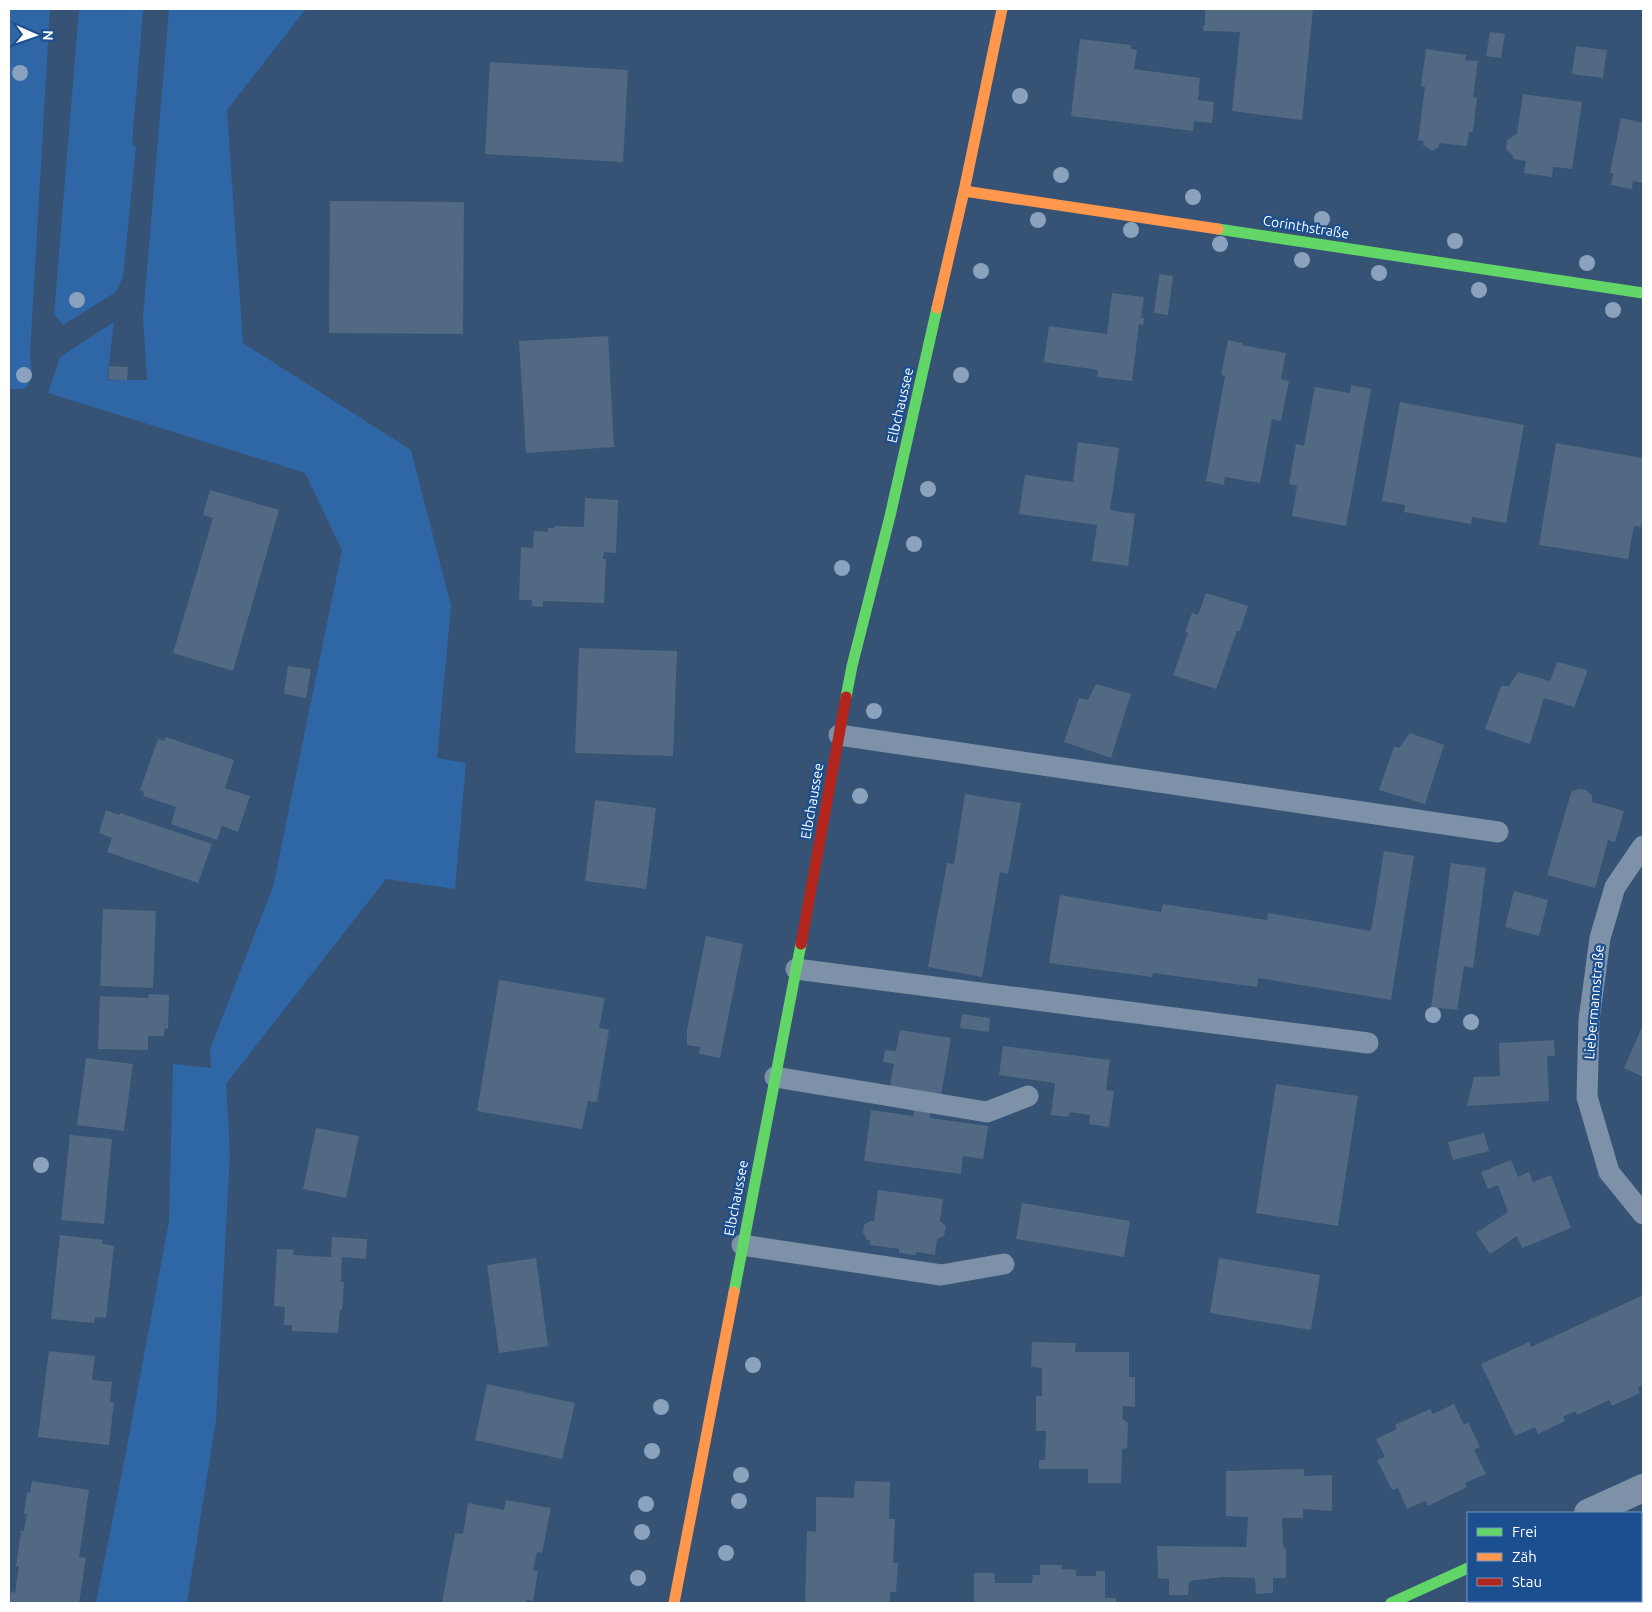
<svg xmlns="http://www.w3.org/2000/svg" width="1652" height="1612" font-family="Ubuntu,sans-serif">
<rect width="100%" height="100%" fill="#365274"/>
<path fill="#2f66a5" d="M9 9H50L30 355 31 370 28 386 23 389H10L9 400Z
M79 9H143V12L132 144 136 147 123 277 116 292 63 325 54 314Z
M169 9H309L305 10 227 110 243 343 411 450 451 606 437 758 466 763 455 889 386 879 226 1084 230 1153 216 1420 187 1603H96L125 1457 169 1221 173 1064 211 1068 210 1049 273 887 342 550 305 473 48 393 60 357 114 322 107 380H147L143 316Z"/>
<path fill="#526984" d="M1205 9H1313L1302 120 1232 111 1240 32 1206 31 1205 32 1202 27 1205 25Z
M1490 32 1505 34 1501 58 1486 56Z
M1080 39 1131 45V49L1137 50 1134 69 1200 78 1198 100 1214 102 1212 123 1194 121 1193 131 1071 116Z
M1576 46 1607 50 1603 78 1572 74Z
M1426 49 1466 55 1465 60 1478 61 1473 97 1477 98 1473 132H1469L1467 146 1439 143V147L1432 151 1423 145 1424 141 1418 140 1425 87 1421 86Z
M490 62 628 70 623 162 485 154Z
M1523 94 1582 102 1572 169 1553 167 1552 177 1524 173 1526 161 1513 159V156L1506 149 1507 140 1517 134Z
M1621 118 1643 123V183L1633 181 1632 189 1611 185 1613 173H1610Z
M330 201 464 202 463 334 329 333Z
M1159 274 1173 276 1168 315 1154 313Z
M1112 293 1144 297 1141 318H1144L1143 325 1139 324 1132 381 1097 377 1098 370 1044 362 1049 326 1107 334Z
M608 336 614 447 526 453 519 341Z
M1228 340 1242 343V345L1286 353 1281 379 1289 381 1281 421 1272 419 1260 483 1225 477 1224 485 1206 481 1225 376 1221 375Z
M109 366 128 367 127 381 108 379Z
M1351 385 1371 389 1346 526 1292 516 1297 486 1289 484 1296 444 1304 446 1315 387 1350 393Z
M1400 402 1524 425 1506 523 1472 517 1471 524 1404 512 1405 505 1382 501Z
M1078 442 1119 448 1110 510 1135 514 1128 566 1092 561 1097 525 1019 514 1025 475 1073 482Z
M1556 443 1643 458V516L1641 527 1634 526 1628 559 1539 545Z
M210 490 279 510 233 671 173 653 213 518 203 515Z
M585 498 618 500 616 553 604 552 603 559H606L604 603 543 601V607L532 606V600H519L521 547 533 548 534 531 548 532V528H554L555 526 584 527Z
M1206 593 1248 606 1240 631H1237L1216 689 1173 675 1188 633 1185 632 1192 613 1198 615Z
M579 648 677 651 673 756 575 753Z
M1557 662 1588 670 1574 707 1544 698 1530 744 1485 729 1501 686H1509L1518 672 1550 681Z
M288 666 311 669 306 698 284 694Z
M1096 684 1131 694 1111 758 1064 742 1079 698 1088 700Z
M1410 733 1444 745 1425 804 1379 790 1394 747 1399 748Z
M166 737 234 760 225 788 250 796 238 832 222 826 217 840 171 824 176 807 143 796 144 792 140 790 158 739 164 741Z
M1580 789 1586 790 1592 795V802L1624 811 1615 842 1608 840 1595 888 1547 875 1570 796 1572 791Z
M965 794 1021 803 1008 874 1000 872 982 977 928 967 947 863 954 864Z
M595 800 656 808 646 889 585 881Z
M106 810 119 815 120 813 212 844 198 883 107 852 112 838 99 833Z
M1384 851 1414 856 1391 1000 1258 978 1257 987 1153 973 1152 977 1049 963 1060 895 1161 912 1163 904 1267 920 1268 913 1371 931Z
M1451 863 1486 868 1473 968 1464 966 1457 1010 1431 1007Z
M1514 891 1548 900 1539 936 1505 927Z
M103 909 156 911 153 988 100 986Z
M706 936 743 944 720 1058 699 1054 700 1047 687 1045V1030Z
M499 980 605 998 599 1028 609 1030 597 1102 588 1101 582 1129 477 1111Z
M149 994 169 995 168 1029 165 1028 164 1036H148V1050L98 1049 100 996 148 998Z
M962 1014 990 1018 989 1032 960 1028Z
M1642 1027 1643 1028V1077L1624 1068Z
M900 1030 951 1038 941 1095 890 1086 894 1064 883 1062 885 1050 896 1051Z
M1554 1040 1555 1056H1547L1549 1101 1467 1106 1474 1077 1500 1076 1499 1043Z
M1003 1046 1110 1060 1106 1090 1114 1091 1109 1127 1089 1124 1090 1115 1070 1112 1068 1117 1051 1115 1055 1083 999 1075Z
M86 1058 133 1064 124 1131 77 1125Z
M1276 1084 1358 1096 1338 1226 1256 1213Z
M914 1109 930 1111V1118L988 1126 983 1159 963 1156 961 1174 864 1161 871 1110 913 1116Z
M316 1128 359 1136 346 1198 303 1189Z
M1484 1133 1489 1151 1453 1160 1448 1142Z
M70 1135 112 1139 104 1224 61 1220Z
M1511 1160 1518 1177 1529 1172 1533 1182 1551 1175 1571 1228 1522 1248 1517 1236 1490 1254 1476 1233 1508 1212 1498 1185 1488 1189 1481 1172Z
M878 1190 943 1199 940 1221 946 1226 944 1236 937 1239 935 1255 916 1252V1255L899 1253V1249L870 1245V1240H867L863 1233 864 1225 870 1221H874Z
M1022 1203 1130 1221 1124 1257 1016 1239Z
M60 1235 103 1240 102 1244 114 1246 106 1318 95 1317 94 1323 51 1319Z
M332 1237 367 1239 366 1259 342 1257 341 1282H344L342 1310H340L338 1333 292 1331V1325H284L285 1307 274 1306 277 1249 294 1250 293 1255 331 1257Z
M536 1258 548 1346 499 1353 487 1265Z
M1219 1258 1320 1275 1311 1330 1210 1313Z
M1643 1295V1385L1638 1388 1640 1393 1612 1406 1609 1400 1577 1415 1576 1411 1563 1417 1565 1421 1538 1434 1535 1427 1515 1436 1481 1364 1529 1342 1531 1347Z
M1032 1342 1076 1343 1075 1352H1129V1377H1135V1407L1123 1406 1122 1418 1128 1423 1127 1448 1122 1449 1121 1483H1088V1469H1039V1460H1045L1046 1431H1036V1396H1042V1368L1031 1367Z
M49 1351 95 1356 92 1380 112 1382 110 1402H114L109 1445 38 1437Z
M487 1384 575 1403 562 1459 475 1440Z
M1454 1404 1464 1425 1468 1422 1480 1447 1474 1450 1486 1474 1465 1483 1467 1487 1428 1506 1425 1501 1407 1509 1398 1488 1392 1490 1377 1460 1385 1457 1376 1439 1397 1429 1395 1425 1430 1409 1433 1414Z
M1304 1469V1476L1332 1475V1511L1303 1509V1518H1282L1283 1545 1286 1550V1578H1273V1593L1256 1594 1255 1578 1223 1577 1189 1581 1188 1595H1169V1579L1158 1578 1157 1546 1246 1547 1248 1517 1226 1516V1471Z
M32 1481 89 1490 79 1557 86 1558 79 1603H10L11 1592 15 1593 19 1566H16L21 1531H24L27 1514H24L27 1492 30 1493Z
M855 1481 890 1482 889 1519H895L893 1563H898L896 1592H890V1603H805L807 1531 816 1532V1497L854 1498Z
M506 1500 551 1508 542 1553 537 1552 533 1570 538 1571 533 1601 526 1600V1603H442L455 1533 463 1534 468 1503 504 1510Z
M1040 1565H1062V1569L1076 1570V1576H1096V1571H1105V1598H1116V1603H974V1573H994L995 1583H1032L1033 1575H1040Z
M1641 1575H1643V1603H1580L1579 1601H1641Z"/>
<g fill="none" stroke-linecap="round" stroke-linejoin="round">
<path stroke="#7d92a8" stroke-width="21" d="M839 735 1498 832
M1643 846 1615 887 1600 938 1589 1020 1587 1097 1609 1172 1643 1214
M796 969 1368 1043
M775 1077 987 1112 1028 1096
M742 1245 941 1275 1004 1264"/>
<path stroke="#7d92a8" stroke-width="28" d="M1588 1513 1643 1488"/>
<path stroke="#63d668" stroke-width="11" d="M1218 229 1643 293
M846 697 852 666 890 516 937 308
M734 1292 801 944
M1391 1603 1468 1568"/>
<path stroke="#ff974d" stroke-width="11" d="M964 191 1218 229
M937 308 964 191 1002 9
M674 1603 734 1292"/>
<path stroke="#b3261e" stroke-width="11" d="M801 944 846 697"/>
</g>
<g fill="#8aa2be">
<circle cx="20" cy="73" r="8"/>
<circle cx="1020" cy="96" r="8"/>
<circle cx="1061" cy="175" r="8"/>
<circle cx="1193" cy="197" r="8"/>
<circle cx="1322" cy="219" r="8"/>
<circle cx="1038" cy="220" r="8"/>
<circle cx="1131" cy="230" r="8"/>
<circle cx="1455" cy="241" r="8"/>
<circle cx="1220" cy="244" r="8"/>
<circle cx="1302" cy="260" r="8"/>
<circle cx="1587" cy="263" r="8"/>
<circle cx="981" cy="271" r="8"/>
<circle cx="1379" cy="273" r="8"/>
<circle cx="1479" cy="290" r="8"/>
<circle cx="77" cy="300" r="8"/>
<circle cx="1613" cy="310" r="8"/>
<circle cx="24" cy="375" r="8"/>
<circle cx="961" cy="375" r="8"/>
<circle cx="928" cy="489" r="8"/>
<circle cx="914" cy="544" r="8"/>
<circle cx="842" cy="568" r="8"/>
<circle cx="874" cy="711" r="8"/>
<circle cx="860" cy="796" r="8"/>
<circle cx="1433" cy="1015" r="8"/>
<circle cx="1471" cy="1022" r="8"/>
<circle cx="41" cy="1165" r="8"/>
<circle cx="753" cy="1365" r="8"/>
<circle cx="661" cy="1407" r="8"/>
<circle cx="652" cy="1451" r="8"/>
<circle cx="741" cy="1475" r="8"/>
<circle cx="739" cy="1501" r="8"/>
<circle cx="646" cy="1504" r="8"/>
<circle cx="642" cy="1532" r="8"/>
<circle cx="726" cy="1553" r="8"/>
<circle cx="638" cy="1578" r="8"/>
</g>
<g text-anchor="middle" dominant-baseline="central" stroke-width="4.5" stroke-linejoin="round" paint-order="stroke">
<g font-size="14" fill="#fff" stroke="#1b4f8f">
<text transform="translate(1306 227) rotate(9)">Corinthstraße</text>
<text transform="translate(900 405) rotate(-77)">Elbchaussee</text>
<text transform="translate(812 801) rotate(-80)">Elbchaussee</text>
<text transform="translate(1594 1002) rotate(-85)">Liebermannstraße</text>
<text transform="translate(736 1198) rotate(-79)">Elbchaussee</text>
</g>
</g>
<rect width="1652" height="1612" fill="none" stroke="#ffffff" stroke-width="20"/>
<rect x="1467" y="1512" width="175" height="90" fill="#1b4f8f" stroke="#7695bc"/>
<rect x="1477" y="1528" width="25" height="8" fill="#63d668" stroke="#7695bc"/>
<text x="1512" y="1537" font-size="15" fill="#ffffff">Frei</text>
<rect x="1477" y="1553" width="25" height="8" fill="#ff974d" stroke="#7695bc"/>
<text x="1512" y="1562" font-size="15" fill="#ffffff">Zäh</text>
<rect x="1477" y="1578" width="25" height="8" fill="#b3261e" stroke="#7695bc"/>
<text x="1512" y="1587" font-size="15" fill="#ffffff">Stau</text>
<g transform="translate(35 35) rotate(92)" stroke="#1b4f8f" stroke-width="4" paint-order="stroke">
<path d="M0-4L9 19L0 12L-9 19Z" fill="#ffffff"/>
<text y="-8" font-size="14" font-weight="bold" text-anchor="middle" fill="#ffffff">N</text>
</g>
</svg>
